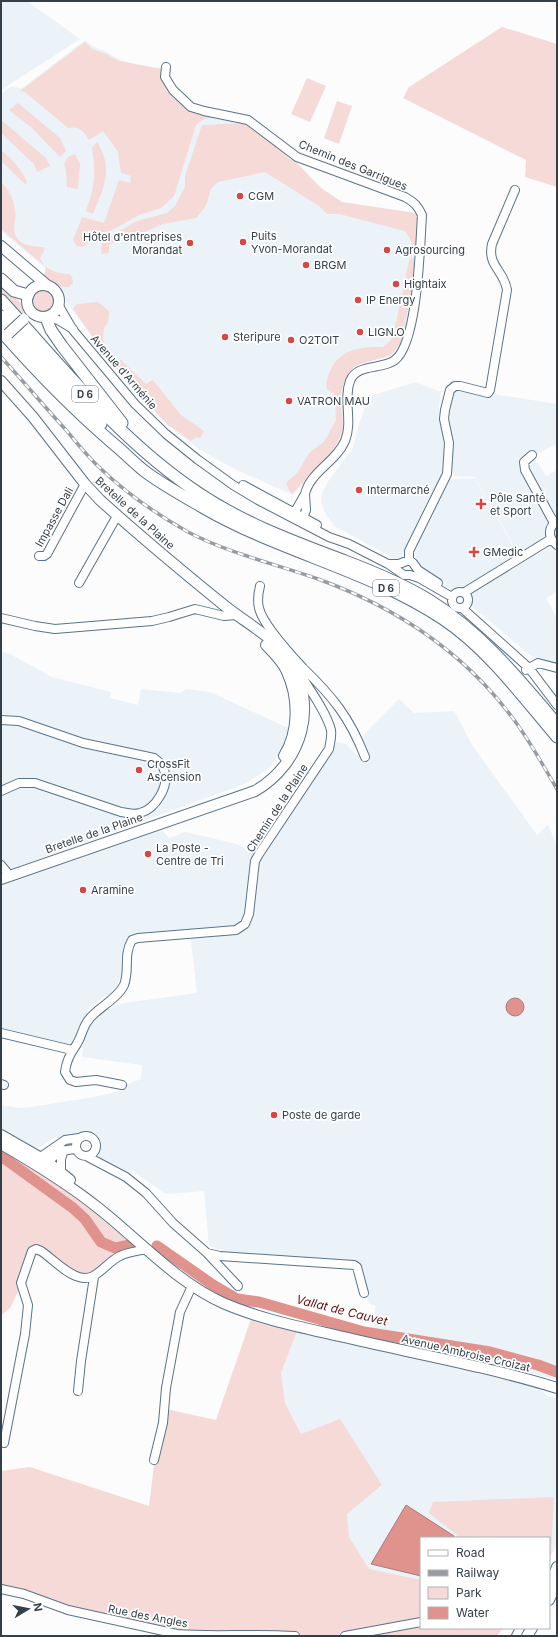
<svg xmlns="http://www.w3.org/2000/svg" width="558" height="1637" font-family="Inter,sans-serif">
<rect width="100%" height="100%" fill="#fcfcfc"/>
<path fill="#ebf2f8" d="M1 1H27L80 39 1 90Z
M85 40 94 47 105 51 120 60 134 64 162 68 181 101 249 123 339 214 398 228 405 231 409 237 414 250V285L405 332 400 346 392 356 362 363 355 367 347 379 342 394 344 426 342 436 333 450 293 495 235 469 200 450 166 424 112 365 66 301 53 275 1 231V94L12 86 21 89Z
M451 379 493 394 557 404V444L533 456 546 476 557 470V547L551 546 522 560 475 477 454 476 450 463 443 403Z
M416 382 441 392 439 406 445 459 441 481 401 557 397 560 334 526 326 514 321 502 322 493 329 480 353 448 359 423 370 396Z
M475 478 522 562 550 547 557 549V592L546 598 557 619V660L556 664 531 656 472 606 469 602 468 594 460 587 452 590 418 566 414 549 449 479Z
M1 651 10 654 52 677 111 692 110 698 138 705 141 689 180 693 186 689 210 692 290 729 282 750 269 768 247 783 1 873Z
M399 699 414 713 454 711 472 745 537 835 548 825 557 846V1380L495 1364 435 1351 433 1348 434 1340 372 1327 376 1306 369 1304 360 1270V1263L228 1252 209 1246 204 1191 169 1194 164 1193 132 1170 128 1173 99 1159 98 1141 95 1132 52 1139 39 1148 34 1147 1 1128V1105L20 1108 31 1107 94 1097 124 1090 123 1086 141 1079 142 1065 82 1057 85 1028 95 1015 108 1008 124 1003 197 993 190 933 248 927 260 859 337 742 346 744 360 759 369 756 363 735Z
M162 830 169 838 185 832 233 843 257 853 246 914 242 922 234 927 126 937 122 973 115 991 90 1006 75 1042 72 1045 67 1046 1 1030V886Z
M297 1331 537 1387 549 1397 555 1398 557 1394V1545L551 1555H549V1538H421V1610L380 1623 349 1537 347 1513 382 1486 301 1434 285 1403 281 1373Z"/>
<path fill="#f5dad7" d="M502 27 557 44V187L525 177 526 160 403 98 409 87Z
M85 42 92 49 106 54 119 61 161 69C163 84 181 104 194 112 200 115 209 116 215 117L204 119 196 125 174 196 161 208 139 215 82 247 77 246 73 240 82 217 104 223 119 180 130 183 131 176 121 173 118 152 103 131 89 140C84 131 79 126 68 128L25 92 20 91Z
M307 78 326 86 310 122 291 114Z
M337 101 352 106 339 144 324 138Z
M18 103 60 138 66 151 60 157 31 127 9 110Z
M1 120 46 158 50 166 37 172 34 164 1 133Z
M249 123 290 159 295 161 321 188 342 202 416 213 419 219 416 252 409 237 405 231 339 214H327L319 206 265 172 218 182 211 189 206 206 196 218 163 224 135 236 123 238 109 245V253L101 254 102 241 137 221 167 213 175 206 185 187V176L202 125Z
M97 142C114 169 104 187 93 214L86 211C95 186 96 173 92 148Z
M1 150C12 160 21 168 27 182L25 184 1 161Z
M75 154 80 164 78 189 67 187 66 170 64 164 68 157Z
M1 182C9 189 13 198 15 209 16 215 15 221 14 227 14 244 30 247 43 247L45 249 40 258C44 270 58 274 69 274L72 277 73 283 69 287H57L44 276 46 267 1 229Z
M414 258V284L400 344 391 355 354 366C349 374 342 384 341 393 338 408 347 420 340 437 334 453 305 480 292 494L289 490 286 483 298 472 309 453 324 442 336 420 335 395 327 389C325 382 328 377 330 371 340 348 361 347 383 347L390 341 394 332 409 262 410 259Z
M1 284 23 305 25 312 21 314 1 292Z
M31 302a13 13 0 1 1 26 0a13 13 0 1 1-26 0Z
M98 302 109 311C109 315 109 320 107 324 106 326 104 327 104 329 100 341 108 355 118 360H121L146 384 153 380 181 415 204 431 200 438 196 437 191 441 167 424 128 383 112 364 73 309 77 304Z
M1 1149 67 1190 142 1253 114 1262 97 1279 36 1255 10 1308 1 1316Z
M251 1319 297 1331 281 1373 285 1403 301 1434 340 1419 382 1485 347 1514 349 1537 369 1569 421 1580V1628H503L497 1636H162L58 1611 18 1595 1 1592V1471L30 1467 149 1506 161 1408 216 1420Z
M554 1497 551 1555 549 1558V1538H456L457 1535 429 1513 433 1502Z"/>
<path fill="#df938c" stroke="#ab7a78" d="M506 1007a9 9 0 1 1 18 0a9 9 0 1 1-18 0Z
M406 1505 454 1536V1538H421V1576L371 1564Z"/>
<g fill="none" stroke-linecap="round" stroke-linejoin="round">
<path stroke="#df938c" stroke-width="11" d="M1 1156 73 1208 85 1219 101 1242 115 1248 133 1244
M157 1246 213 1285 237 1299 259 1302 364 1332 490 1352 538 1365 557 1372"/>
<g stroke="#597389" stroke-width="10">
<path id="minor" d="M166 67 165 77 173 90 191 107 204 111 248 120 297 157 405 197C414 202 418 206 422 215 420 245 418 342 395 360 382 370 357 363 350 381 343 400 353 422 345 441 336 462 310 472 305 494
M59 306 73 330 135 404 166 434 197 459 233 485 258 500 329 537 349 544 388 564 404 575H410L419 578 452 597
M50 317 58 320 73 329
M532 455 524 462 525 470 554 523
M243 485 317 525
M292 517 305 494 306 510 302 522
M557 521C547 528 548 538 557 545
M39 556H44L47 554 85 484
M409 560V551L447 474 449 443 444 419 445 410 450 390 455 386H460L488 393 490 390 507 290C504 270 487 266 492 244L515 190
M389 564H399L409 560 413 563 418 570 438 583
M79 583 117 516
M260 586C258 594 257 600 259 608 263 625 290 654 303 668
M452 600a8 8 0 1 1 16 0a8 8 0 1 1-16 0Z
M465 592 551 539
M462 608 529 668 557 705
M1 618 35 626 55 629 152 621 169 617 195 609 224 616 236 615
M526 670 538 663 557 668
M299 671 303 668C333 697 350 718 365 757
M1 720 19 721 83 743 154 758C158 761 163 764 164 770 170 785 156 809 140 813 134 815 128 813 121 812L35 783H19L1 791
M1 865 10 876
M1 1033 72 1050
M1 1084 4 1085
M122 1085 96 1080 76 1082 70 1080 65 1072C66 1063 70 1054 75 1047 84 1034 81 1025 95 1013 104 1005 119 996 124 985 130 970 123 955 132 940L138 938 236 930 245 924 249 914 255 861 259 854 329 749C330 743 332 737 331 730 326 711 309 689 299 672
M76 1146a10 10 0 1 1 20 0a10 10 0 1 1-20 0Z
M88 1157 126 1177 146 1193 173 1223 207 1253 220 1256 354 1265 357 1267 364 1293
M36 1160 65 1140 79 1138
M45 1166C55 1154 60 1150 76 1149
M61 1172V1159L64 1150
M207 1253 238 1286
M78 1391 81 1361 94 1277
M4 1443 25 1334 28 1305 21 1283 32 1251 36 1249 41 1251C53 1259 65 1273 79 1277 96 1283 106 1262 120 1256 128 1252 138 1251 147 1249
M154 1460 163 1423 166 1388 180 1312 192 1286
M1 1589 24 1594 68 1610 177 1634C217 1637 256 1633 295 1636
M345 1636 421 1622
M516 1636 520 1628"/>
</g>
<g stroke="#597389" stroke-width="12">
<path id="major" d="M1 246 48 286
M27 301a16 16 0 1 1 32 0a16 16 0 1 1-32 0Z
M1 381 33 417 85 484 100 500C141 537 183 572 225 606 246 623 272 636 288 658 320 704 302 764 255 791L1 879
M266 645C274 653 283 662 287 672 299 698 299 732 284 756
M1 1135 48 1162 70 1180
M1 1144C34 1163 67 1183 97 1207 138 1239 175 1281 223 1303 260 1319 300 1327 339 1336 412 1353 486 1366 557 1388
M549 1587 557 1567
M549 1600 557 1582
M527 1636 532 1628"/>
</g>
<g stroke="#597389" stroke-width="13">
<path id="highway" d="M1 279 14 291 28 295
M1 300C64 369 121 442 200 494 245 524 295 542 345 561 374 572 403 584 429 600 481 632 518 678 557 724
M1 316 101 424
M46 318 51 330 62 346 122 423
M1 331C37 372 74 410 115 445 126 454 136 465 147 473 165 486 185 497 204 508 280 552 369 570 443 619 488 649 522 696 557 737"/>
</g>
<use href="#minor" stroke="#fff" stroke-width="8"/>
<use href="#major" stroke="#fff" stroke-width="10"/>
<use href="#highway" stroke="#fff" stroke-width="11"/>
<g stroke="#969ca1" stroke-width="3.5">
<path id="rail" d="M1 357C23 381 44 406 66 430 77 443 88 457 100 468 126 493 156 514 188 532 228 553 275 564 318 579 398 608 467 654 517 724 532 745 544 767 557 789"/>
</g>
<use href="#rail" stroke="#fff" stroke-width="2" stroke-dasharray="6" stroke-linecap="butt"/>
<g stroke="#597389" stroke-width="12" stroke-linecap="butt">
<path id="major-bridge" d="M8 334 24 319"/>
</g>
<use href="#major-bridge" stroke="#fff" stroke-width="10"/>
</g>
<g fill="#d64745" stroke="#fff" stroke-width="1.5">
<circle cx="240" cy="196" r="4"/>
<circle cx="243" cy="242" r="4"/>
<circle cx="190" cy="243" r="4"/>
<circle cx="387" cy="250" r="4"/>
<circle cx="306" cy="265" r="4"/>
<circle cx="396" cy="284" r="4"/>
<circle cx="358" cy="300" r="4"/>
<circle cx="360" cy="332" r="4"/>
<circle cx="225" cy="337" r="4"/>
<circle cx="291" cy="340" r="4"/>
<circle cx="289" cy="401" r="4"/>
<circle cx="359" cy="490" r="4"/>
<path d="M479 498h4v4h4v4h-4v4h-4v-4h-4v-4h4z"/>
<path d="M472 546h4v4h4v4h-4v4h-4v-4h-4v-4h4z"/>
<circle cx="139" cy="770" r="4"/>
<circle cx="148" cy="854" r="4"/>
<circle cx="83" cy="890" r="4"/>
<circle cx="274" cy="1115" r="4"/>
</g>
<g text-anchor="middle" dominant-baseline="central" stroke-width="3.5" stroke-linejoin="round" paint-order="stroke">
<g fill="#fff" stroke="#707980" stroke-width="1">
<rect x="72" y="386" width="26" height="16" rx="3"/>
<rect x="373" y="580" width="26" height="16" rx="3"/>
</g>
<g font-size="10" font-weight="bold" fill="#333f49">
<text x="85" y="394">D 6</text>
<text x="386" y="588">D 6</text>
</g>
<g font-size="11" fill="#333f49" stroke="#fff">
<text transform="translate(353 165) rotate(22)">Chemin des Garrigues</text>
<text transform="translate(124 372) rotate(49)">Avenue d'Arménie</text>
<text transform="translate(135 513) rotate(42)">Bretelle de la Plaine</text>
<text transform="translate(54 517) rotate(-61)">Impasse Dali</text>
<text transform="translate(277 808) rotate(-57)">Chemin de la Plaine</text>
<text transform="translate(94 833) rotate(-19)">Bretelle de la Plaine</text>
<text transform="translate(466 1353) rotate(13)">Avenue Ambroise Croizat</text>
<text transform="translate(148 1616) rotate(11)">Rue des Angles</text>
</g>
<g font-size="11" fill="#333f49" stroke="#fff" text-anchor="start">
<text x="248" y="196">CGM</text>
<text x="251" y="236">Puits<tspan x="251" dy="13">Yvon-Morandat</tspan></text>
<text x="182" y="237" text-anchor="end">Hôtel d'entreprises<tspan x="182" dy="13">Morandat</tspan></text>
<text x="395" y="250">Agrosourcing</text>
<text x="314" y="265">BRGM</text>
<text x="404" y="284">Hightaix</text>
<text x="366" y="300">IP Energy</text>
<text x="368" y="332">LIGN.O</text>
<text x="233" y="337">Steripure</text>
<text x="299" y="340">O2TOIT</text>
<text x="297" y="401">VATRON MAU</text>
<text x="367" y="490">Intermarché</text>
<text x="490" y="498">Pôle Santé<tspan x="490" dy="13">et Sport</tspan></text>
<text x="483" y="552">GMedic</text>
<text x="147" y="764">CrossFit<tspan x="147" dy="13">Ascension</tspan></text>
<text x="156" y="848">La Poste -<tspan x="156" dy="13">Centre de Tri</tspan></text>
<text x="91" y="890">Aramine</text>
<text x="282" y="1115">Poste de garde</text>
</g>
<g font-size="12" font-style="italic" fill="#6b1014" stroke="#fff">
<text transform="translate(342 1310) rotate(14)">Vallat de Cauvet</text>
</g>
</g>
<rect width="558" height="1637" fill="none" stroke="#333f49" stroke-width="4"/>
<rect x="420" y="1537" width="130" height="92" fill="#ffffff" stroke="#adb2b6"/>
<rect x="428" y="1550" width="20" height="6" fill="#ffffff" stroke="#adb2b6"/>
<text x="456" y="1557" font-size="12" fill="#333f49">Road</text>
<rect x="428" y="1570" width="20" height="6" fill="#969ca1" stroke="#adb2b6"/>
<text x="456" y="1577" font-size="12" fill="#333f49">Railway</text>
<rect x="428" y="1587" width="20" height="12" fill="#f5dad7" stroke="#adb2b6"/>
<text x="456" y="1597" font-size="12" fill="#333f49">Park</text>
<rect x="428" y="1607" width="20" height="12" fill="#df938c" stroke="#adb2b6"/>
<text x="456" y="1617" font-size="12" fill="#333f49">Water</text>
<g transform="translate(28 1609) rotate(80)" stroke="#ffffff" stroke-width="3" paint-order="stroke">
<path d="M0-3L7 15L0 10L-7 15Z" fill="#333f49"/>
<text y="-6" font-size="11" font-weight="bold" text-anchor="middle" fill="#333f49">N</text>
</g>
</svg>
